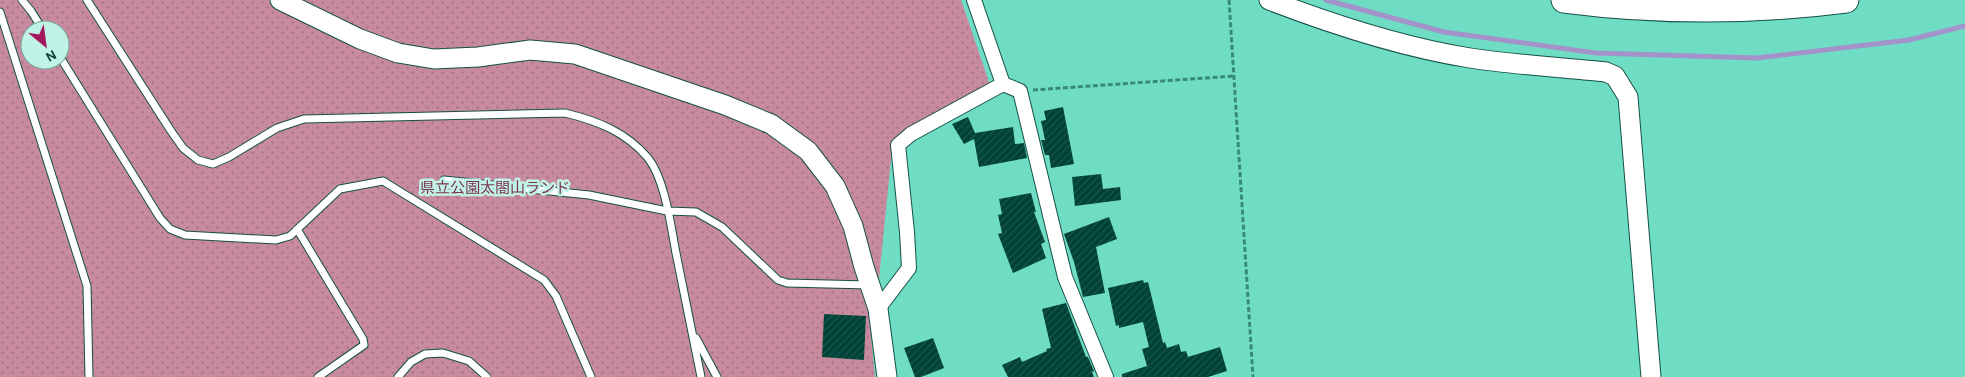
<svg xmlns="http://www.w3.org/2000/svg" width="1965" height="377" font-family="Karla,'Noto Sans JP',sans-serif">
<defs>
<pattern id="park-dots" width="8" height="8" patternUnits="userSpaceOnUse" patternTransform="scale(1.25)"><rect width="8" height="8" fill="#c88a9f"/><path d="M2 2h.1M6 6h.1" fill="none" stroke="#a07282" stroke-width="1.8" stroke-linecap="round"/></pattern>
<pattern id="building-hatch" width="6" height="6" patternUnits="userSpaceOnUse" patternTransform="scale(1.25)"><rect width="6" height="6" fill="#004237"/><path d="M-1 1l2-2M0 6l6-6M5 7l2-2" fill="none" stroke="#1b564c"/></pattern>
</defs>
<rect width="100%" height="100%" fill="#6fdcc4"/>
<path fill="url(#park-dots)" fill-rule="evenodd" d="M0 0H961L990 85 893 139 878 289 868 305 875 377H0ZM30 30H60V60H30Z"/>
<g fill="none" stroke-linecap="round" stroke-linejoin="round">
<path stroke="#a393ca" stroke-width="5" d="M1326 0 1444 32 1596 53 1757 58 1909 40 1965 26"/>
</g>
<path fill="url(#building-hatch)" d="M1063 107 1074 164 1051 168 1049 155H1045L1041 140H1045L1041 121 1046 120 1044 111Z
M968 117 975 133 1013 127 1015 144 1024 143 1027 158 979 167 974 139 964 144 952 124Z
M1101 174 1103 189 1120 187 1121 200 1075 206 1072 177Z
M1031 193 1036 212H1034L1045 242 1041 244 1046 258 1013 273 998 234 1002 233 998 215 1002 214 999 199Z
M1109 217 1117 239 1096 247 1105 293 1083 297 1074 262 1064 234Z
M1143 280 1144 283 1148 282 1163 343 1165 342 1167 348 1179 344 1181 352 1186 351 1188 357 1220 347 1227 371 1208 377H1122V374L1147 366 1142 349 1149 347 1143 322 1119 328V325L1116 326 1108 288Z
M1066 303 1086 357H1088L1094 371 1092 372 1094 377H1008L1002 365 1020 357 1022 362 1047 351 1046 349 1051 348 1042 309Z
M824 314 866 316 864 360 822 357Z
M933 338 944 368 921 377H915L904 348Z"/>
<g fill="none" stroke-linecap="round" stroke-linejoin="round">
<g stroke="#145146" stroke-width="9">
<path id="lane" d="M22 0 31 11 43 30
M87 0 171 131 183 148 198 160 213 164 229 157 277 128 304 119 565 113C598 121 626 132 648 158 665 179 671 227 676 253 684 294 693 336 701 377
M0 12 87 286 89 377
M60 57 160 218 170 229 185 235 276 240 290 236 340 189 383 181 544 280 556 296 591 377
M444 180 589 195 667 211 696 212 722 227 778 280 787 283 869 285
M297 229 363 339 364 345 318 377
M696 338 717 377
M398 377 411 362 425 354 443 353 469 361 487 377"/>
</g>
<g stroke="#145146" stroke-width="16">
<path id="street" d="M974 0 1003 84 1020 91 1065 277 1106 377
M878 309 909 268 907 232 898 145 911 134 1003 84"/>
</g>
<g stroke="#145146" stroke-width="21">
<path id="secondary" d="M280 0 360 39 398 53 434 59 478 57 530 50 575 54 725 105 771 124 808 151 835 186 853 226 864 267 878 309 887 377
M1269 0C1334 25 1401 47 1470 58 1515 65 1561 67 1606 72L1615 76 1628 97 1651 377"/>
</g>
<g stroke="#145146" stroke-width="27">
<path id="highway" d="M1564 0C1657 12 1753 12 1846 0"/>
</g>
<path stroke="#398978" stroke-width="3" stroke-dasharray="5 2.5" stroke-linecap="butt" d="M1229 0 1253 377
M1033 90 1234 76"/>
<use href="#lane" stroke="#fff" stroke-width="7"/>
<use href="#street" stroke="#fff" stroke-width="14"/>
<use href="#secondary" stroke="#fff" stroke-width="19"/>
<use href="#highway" stroke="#fff" stroke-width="25"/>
</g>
<g text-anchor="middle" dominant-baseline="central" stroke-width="5" stroke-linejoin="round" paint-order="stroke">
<g font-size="15" fill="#7d3150" stroke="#c0f2e5">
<text x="495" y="188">県立公園太閤山ランド</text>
</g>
</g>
<g transform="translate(45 45) rotate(151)"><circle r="24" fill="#c0f2e5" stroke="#76a89d"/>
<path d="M0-4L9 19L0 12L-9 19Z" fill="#a5185e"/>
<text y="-8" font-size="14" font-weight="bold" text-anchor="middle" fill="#063930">N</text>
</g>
</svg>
